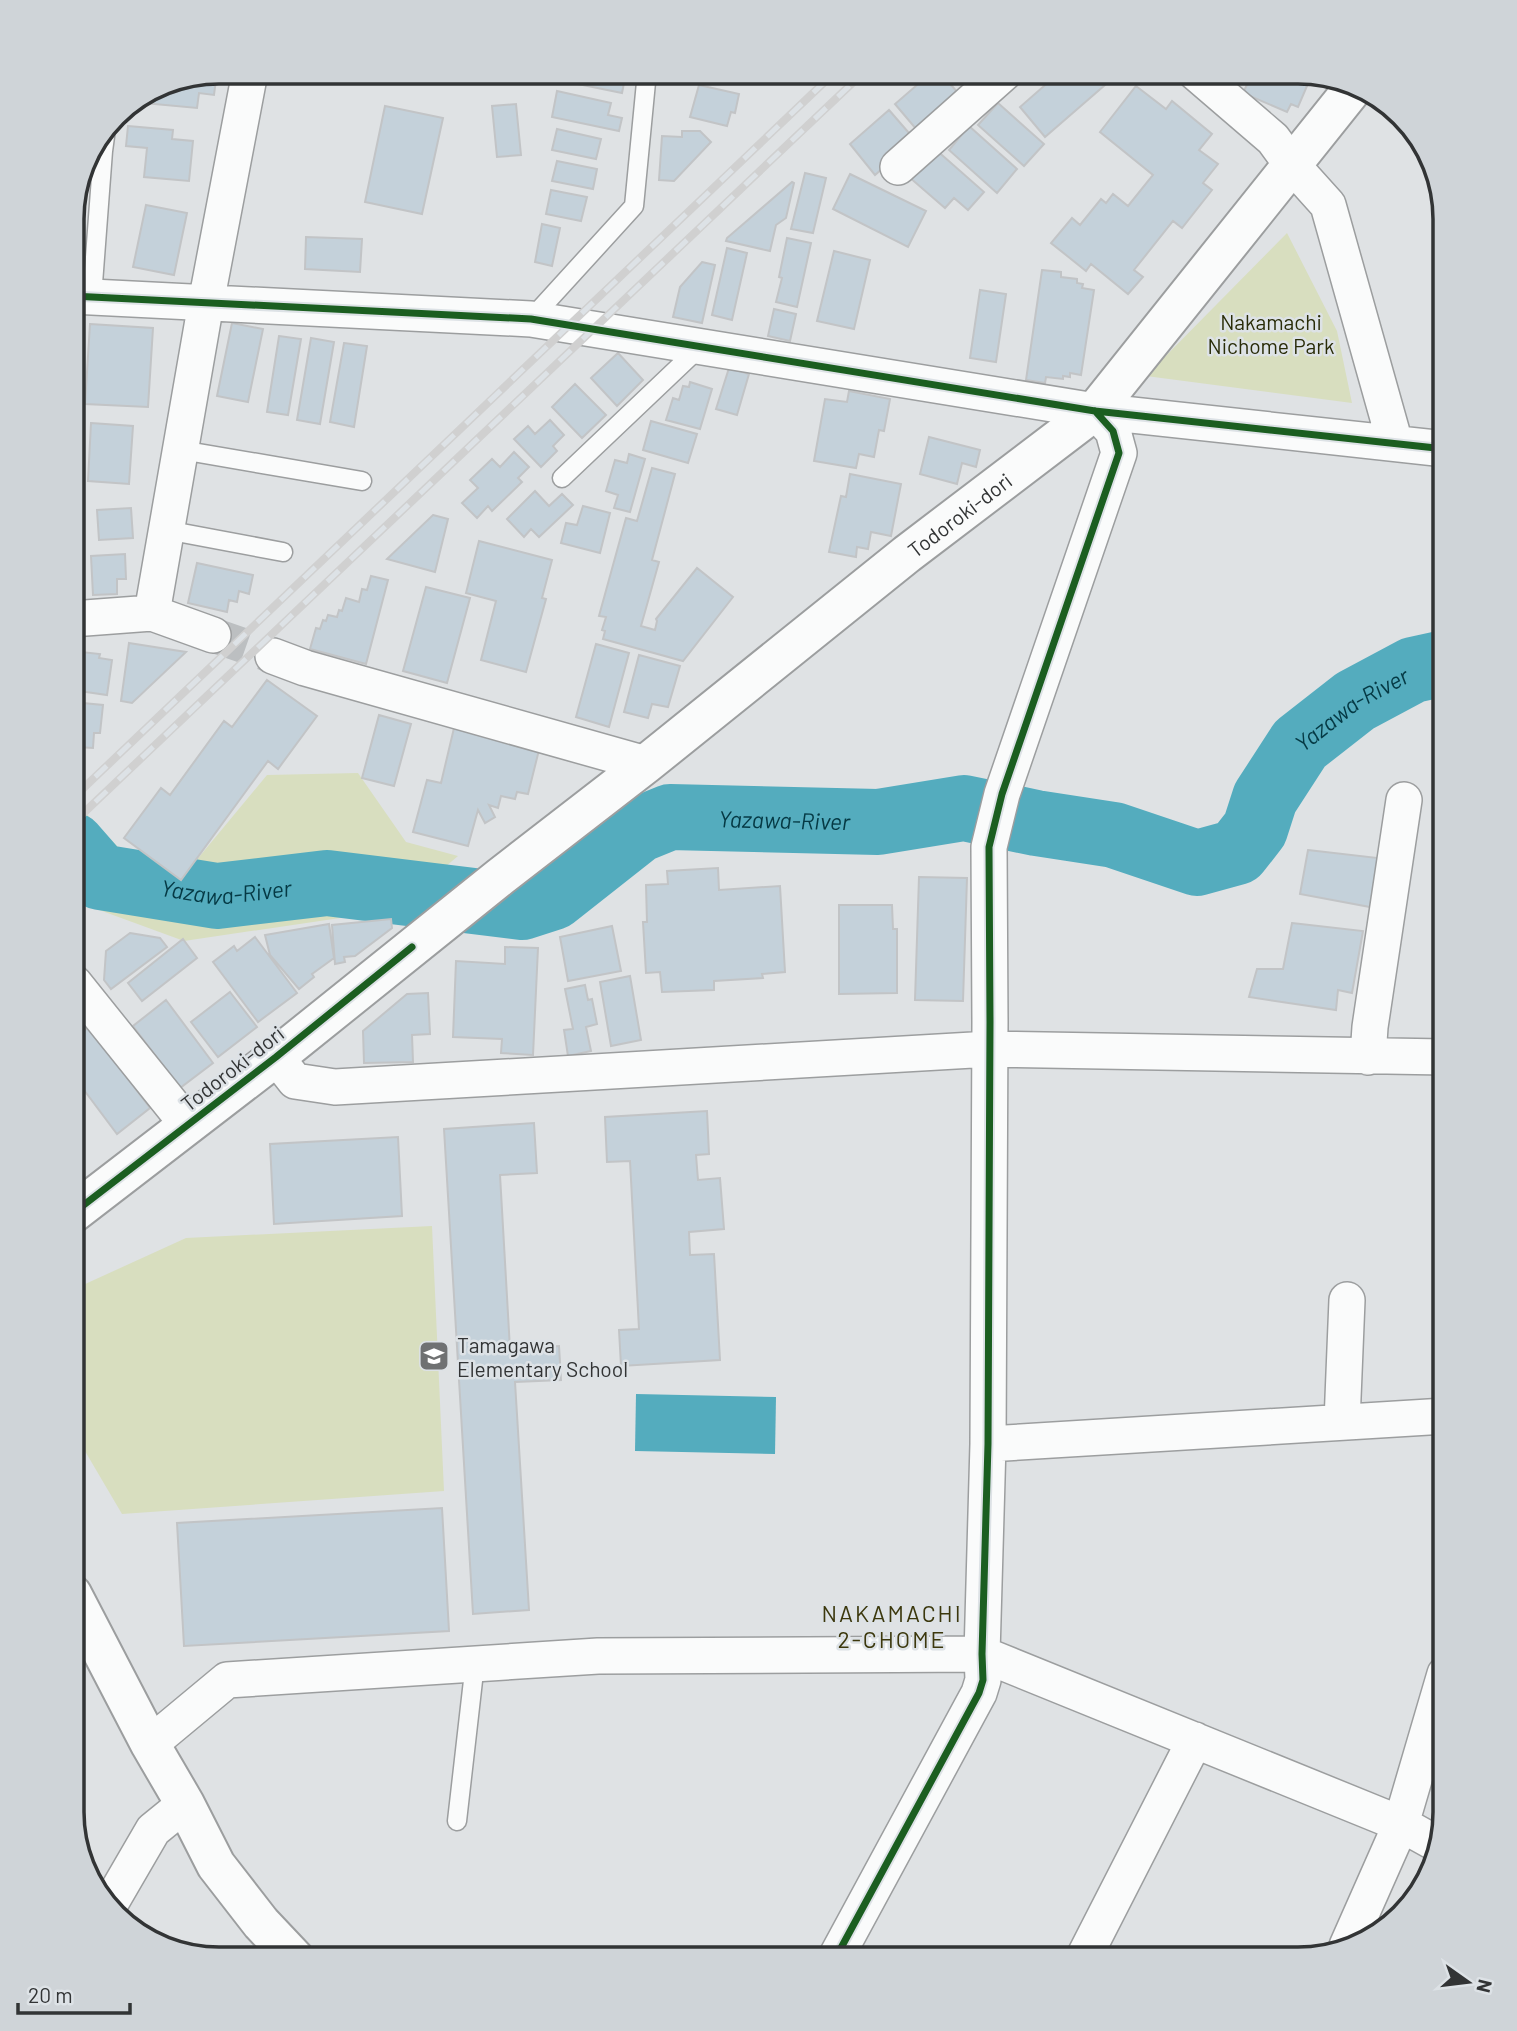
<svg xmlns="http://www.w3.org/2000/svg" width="1517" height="2031" font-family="Barlow,sans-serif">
<rect width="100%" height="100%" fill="#dfe2e4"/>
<path fill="#d8debf" d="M1287 233 1337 331 1352 403 1146 376Z
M358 773 406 842 458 856 394 910 184 941 72 900V799L117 846 180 880 267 775Z
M432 1226 444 1491 122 1514 72 1429V1290L186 1238Z"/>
<path fill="#54acbe" d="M636 1394 776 1397 775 1454 635 1451Z"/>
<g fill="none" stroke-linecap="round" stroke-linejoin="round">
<path stroke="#54acbe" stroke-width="66" id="s1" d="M72 845 100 877 217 896 327 883 522 907 553 897 638 830 670 817 878 822 964 808 1036 823 1114 835 1197 863 1237 852 1255 829 1265 798 1300 744 1355 701 1413 670 1445 663"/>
</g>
<path fill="#c4d1da" stroke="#c2c4c6" stroke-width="2" d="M217 72 214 95 199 93 197 108 133 102 163 83Z
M559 72H613L612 76 625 78 622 93 558 80Z
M758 72H779L769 82Z
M932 72H940L958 93 917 130 895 104Z
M1060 72H1120L1045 137 1020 107Z
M1253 72H1293L1310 79 1298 107 1291 104 1287 112 1243 93Z
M699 85 739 94 735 113 731 112 727 126 690 117Z
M1136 86 1166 109 1172 101 1212 134 1199 150 1218 164 1203 183 1212 190 1182 228 1173 221 1134 270 1143 277 1128 294 1091 264 1086 271 1051 243 1072 218 1080 225 1101 199 1106 203 1113 194 1128 206 1153 175 1100 132Z
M557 91 611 103 608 115 622 118 619 131 552 117Z
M998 103 1044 144 1024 166 978 125Z
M516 104 521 155 497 157 492 106Z
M385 106 443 118 422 214 365 202Z
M889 110 915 140 875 175 850 144Z
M128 126 173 130 172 139 193 141 189 181 144 177 147 148 126 146Z
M969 126 1017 169 997 193 949 150Z
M557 129 601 139 596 159 552 150Z
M682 131H700L711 142 674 181 659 180 662 136 682 137Z
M934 148 984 192 968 210 954 198 945 208 909 177Z
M557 161 597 169 593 189 552 181Z
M805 173 826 178 813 233 791 229Z
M850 174 926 211 908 247 833 209Z
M792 182 794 183 786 218 776 225 770 251 726 241 727 238Z
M551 190 587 197 581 221 546 214Z
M146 205 187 213 174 275 133 267Z
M542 224 560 228 552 266 535 262Z
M72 233 76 234 73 255H72Z
M306 237 362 239 360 272 305 269Z
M787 238 811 243 797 307 776 302 782 278 779 277Z
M727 248 747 253 732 320 712 315Z
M834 251 870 260 854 329 817 321Z
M702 262 715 265 702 323 673 317 680 287Z
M1042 270 1061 272V277L1077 279V283L1083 284 1082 288 1094 290 1081 375 1070 373V377L1063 376V379L1046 377 1045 383 1026 380Z
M980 290 1006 294 996 362 970 358Z
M774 309 796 314 790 341 768 336Z
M232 323 263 329 248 402 217 396Z
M90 324 153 328 148 407 85 404Z
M279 336 301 339 288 415 267 412Z
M311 338 334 342 320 424 297 420Z
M344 343 367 346 354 427 330 422Z
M618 353 643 380 617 406 591 378Z
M729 368 749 374 737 415 716 409Z
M690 382 712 389 700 429 666 420 673 398 679 400 683 386 689 387Z
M575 384 606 415 582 438 552 407Z
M849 391 890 399 884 431 879 430 874 457 859 454 856 468 814 461 825 399 847 402Z
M550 420 564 435 553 446 557 451 541 467 514 439 528 426 535 434Z
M651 421 697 434 688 463 643 450Z
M91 423 133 426 129 484 88 481Z
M929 437 980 450 976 467 962 463 957 484 920 474Z
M514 452 529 467 518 478 522 482 492 511 488 506 477 518 462 503 478 488 470 480 492 459 500 467Z
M629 454 645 459 630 512 614 508 618 495 606 491 615 460 627 463Z
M652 468 675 474 652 560 659 562 641 626 655 630 657 621 656 619 697 568 733 597 683 661 603 639 605 631 602 630 606 617 599 616 626 518 637 521Z
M850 474 901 484 891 536 871 532 868 549 857 547 856 557 829 552 841 496 846 497Z
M535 491 549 506 562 494 573 505 539 537 531 529 524 537 507 519Z
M583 506 610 513 600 553 561 543 566 523 577 525Z
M131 508 133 538 99 540 97 510Z
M433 515 448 519 435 572 387 559Z
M72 523 81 524 76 548H72Z
M479 541 552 560 542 598 546 599 526 672 481 660 496 601 466 593Z
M125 554 126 579H117V594L93 595 91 556Z
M197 563 253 575 249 594 239 591 237 602 229 600 227 612 188 603Z
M371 576 388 580 366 664 310 649 316 628 320 629 323 620 326 621 328 615 337 617 339 610 342 611 346 598 359 602 362 589 367 590Z
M426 587 470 598 447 683 403 671Z
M129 643 186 652 132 703 121 701Z
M596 644 629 653 609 727 576 717Z
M72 651 100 654 99 658 112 660 107 695 72 690Z
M639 655 680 666 668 707 652 704 648 718 624 712Z
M267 680 317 716 278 769 268 761 181 880 124 838 161 788 170 795 224 721 232 727Z
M72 702 103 705 100 733H94L93 748 77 747 75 759H72Z
M379 715 411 724 394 786 362 778Z
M454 728 539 750 528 794 517 792 515 799 501 796 498 808 489 805 495 817 485 823 478 810 468 846 413 832 427 780 441 783Z
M1308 850 1378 858 1370 907 1300 894Z
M718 868 719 890 780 886 785 972 762 974 763 978 714 981V990L662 992 660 972 646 973 643 922H647L646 885 668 884 667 871Z
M919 877 967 878 963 1001 915 1000Z
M839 905H892L893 929H897V993L839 994Z
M391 919 392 928 355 956 344 957 345 962 335 964 332 925Z
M1292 923 1363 931 1352 993 1338 990 1336 1010 1249 997 1257 969H1283Z
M329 924 334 958 312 974 314 977 299 989 270 955 265 935Z
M612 926 621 971 568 981 560 937Z
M130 933 160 938 167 947 111 989 104 980 106 951Z
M255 937 297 993 258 1022 213 962 234 946 237 951Z
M183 939 197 958 142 1001 128 983Z
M505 947 538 948 533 1055 501 1053 502 1039 453 1037 456 961 505 964Z
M630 976 641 1040 611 1046 600 982Z
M585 985 588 1000 592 999 597 1024 586 1027 591 1051 568 1056 564 1030 573 1029 565 989Z
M230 992 257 1027 218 1057 191 1022Z
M428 993 430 1034 412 1035 413 1062 364 1063 363 1031 407 994Z
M166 1000 213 1063 180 1088 133 1026Z
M89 1027 150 1108 117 1134 72 1074V1040Z
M707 1111 709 1154 696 1155 698 1180 720 1178 724 1229 689 1232 690 1255 714 1254 720 1360 621 1366 619 1330 639 1329 630 1161 607 1162 605 1117Z
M534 1123 537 1173 500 1175 510 1349 559 1346 561 1380 515 1382 529 1610 473 1614 444 1129Z
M398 1137 402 1216 274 1224 270 1144Z
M72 1154 81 1166 72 1174Z
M442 1508 449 1631 184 1646 177 1523Z"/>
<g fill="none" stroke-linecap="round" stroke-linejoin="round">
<path stroke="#bcbfc1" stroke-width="35" stroke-dasharray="35 18" stroke-linecap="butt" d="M213 635 273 656"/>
<g stroke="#9c9e9f" stroke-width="21">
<path id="service" d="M92 297 103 151 106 129
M531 319 634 206 647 72
M181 450 362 481
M562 478 701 346
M166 530 283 552
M457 1821 475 1663"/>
</g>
<g stroke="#9c9e9f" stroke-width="38">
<path id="minor" d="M1195 72 1273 139 1292 165 1328 205 1395 443
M898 167 1005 72
M72 296 531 319 1095 411 1445 449
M152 613 213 635
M72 619 152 613 206 303 250 72
M273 656 305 668 646 764
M74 983 188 1125
M276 1057 295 1081 335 1087 990 1049 1445 1057
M1368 1057 1370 1027 1404 800
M1342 1422 1347 1300
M988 1444 1445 1416
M150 1744 227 1680 598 1656 982 1654 1401 1824 1437 1844
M110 1904 153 1830 185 1804
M1347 1946 1401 1824 1445 1674
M835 1959 979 1693 983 1680 982 1654 988 1444 990 1022 989 847 1002 794 1119 453 1113 431 1095 411
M1083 1959 1195 1740"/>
</g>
<g stroke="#9c9e9f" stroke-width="42">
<g id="tertiary">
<path id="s2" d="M72 1214 276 1057 500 877 646 764 907 554 1095 411 1355 86"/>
<path d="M72 1594 150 1744 185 1804 216 1865 261 1923 295 1959"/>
</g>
</g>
<use href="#service" stroke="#fafbfb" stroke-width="18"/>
<use href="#minor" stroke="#fafbfb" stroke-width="35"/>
<use href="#tertiary" stroke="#fafbfb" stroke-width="38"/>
<g stroke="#d0d0d0" stroke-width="8">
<path id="rail" d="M72 799 835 72
M72 824 864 72"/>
</g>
<use href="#rail" stroke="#dde2e6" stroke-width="5" stroke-dasharray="16" stroke-linecap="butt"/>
<g stroke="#dde2e6" stroke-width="11">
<path id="cycleway" d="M72 296 531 319 1095 411 1445 449
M72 1214 276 1057 412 947
M835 1959 979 1693 983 1680 982 1654 988 1444 990 1022 989 847 1002 794 1119 453 1113 431 1095 411"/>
</g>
<use href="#cycleway" stroke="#1b5e20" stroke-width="7"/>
</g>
<defs>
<g id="school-square" transform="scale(1.575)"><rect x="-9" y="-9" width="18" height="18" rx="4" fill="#6f7172" stroke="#dde2e6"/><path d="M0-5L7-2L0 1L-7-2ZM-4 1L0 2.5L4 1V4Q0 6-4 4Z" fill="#fff"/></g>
</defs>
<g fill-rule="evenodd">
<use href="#school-square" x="434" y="1356"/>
</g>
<g text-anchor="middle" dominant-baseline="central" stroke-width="5" stroke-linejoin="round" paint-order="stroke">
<g font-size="21" fill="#292c08" stroke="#dde2e6">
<text x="1271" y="321">Nakamachi<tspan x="1271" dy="24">Nichome Park</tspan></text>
</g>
<g font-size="21" fill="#323435" stroke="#dde2e6">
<text stroke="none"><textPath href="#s2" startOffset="1130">Todoroki-dori</textPath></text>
<text transform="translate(232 1068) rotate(-38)">Todoroki-dori</text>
</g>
<g font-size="21" fill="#323435" stroke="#dde2e6" text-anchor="start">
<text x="457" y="1344">Tamagawa<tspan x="457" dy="24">Elementary School</tspan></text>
</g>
<g font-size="23" font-style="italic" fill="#053944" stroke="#dde2e6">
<text stroke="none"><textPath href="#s1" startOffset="1409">Yazawa-River</textPath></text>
<text stroke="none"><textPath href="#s1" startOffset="758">Yazawa-River</textPath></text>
<text stroke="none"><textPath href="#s1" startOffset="170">Yazawa-River</textPath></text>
</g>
<g font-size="23" letter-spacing="2" fill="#3c380d" stroke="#dde2e6">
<text x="892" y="1613">NAKAMACHI<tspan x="892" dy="26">2-CHOME</tspan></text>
</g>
</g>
<path d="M0 0H1517V2031H0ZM219 84H1298A135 135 0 0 1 1433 219V1812A135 135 0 0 1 1298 1947H219A135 135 0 0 1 84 1812V219A135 135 0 0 1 219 84Z" fill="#cfd4d8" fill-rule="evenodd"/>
<path fill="none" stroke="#323435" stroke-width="3.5" d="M219 84H1298A135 135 0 0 1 1433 219V1812A135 135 0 0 1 1298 1947H219A135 135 0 0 1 84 1812V219A135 135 0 0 1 219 84Z"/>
<g transform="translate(1468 1982) rotate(104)" stroke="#dde2e6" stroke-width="5" paint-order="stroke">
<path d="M0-5L12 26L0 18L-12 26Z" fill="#323435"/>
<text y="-10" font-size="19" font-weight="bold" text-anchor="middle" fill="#323435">N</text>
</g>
<path d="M18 2003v10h112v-10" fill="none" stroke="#323435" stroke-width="3.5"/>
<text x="28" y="2003" font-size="21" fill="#323435" stroke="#dde2e6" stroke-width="5" paint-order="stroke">20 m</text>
</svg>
